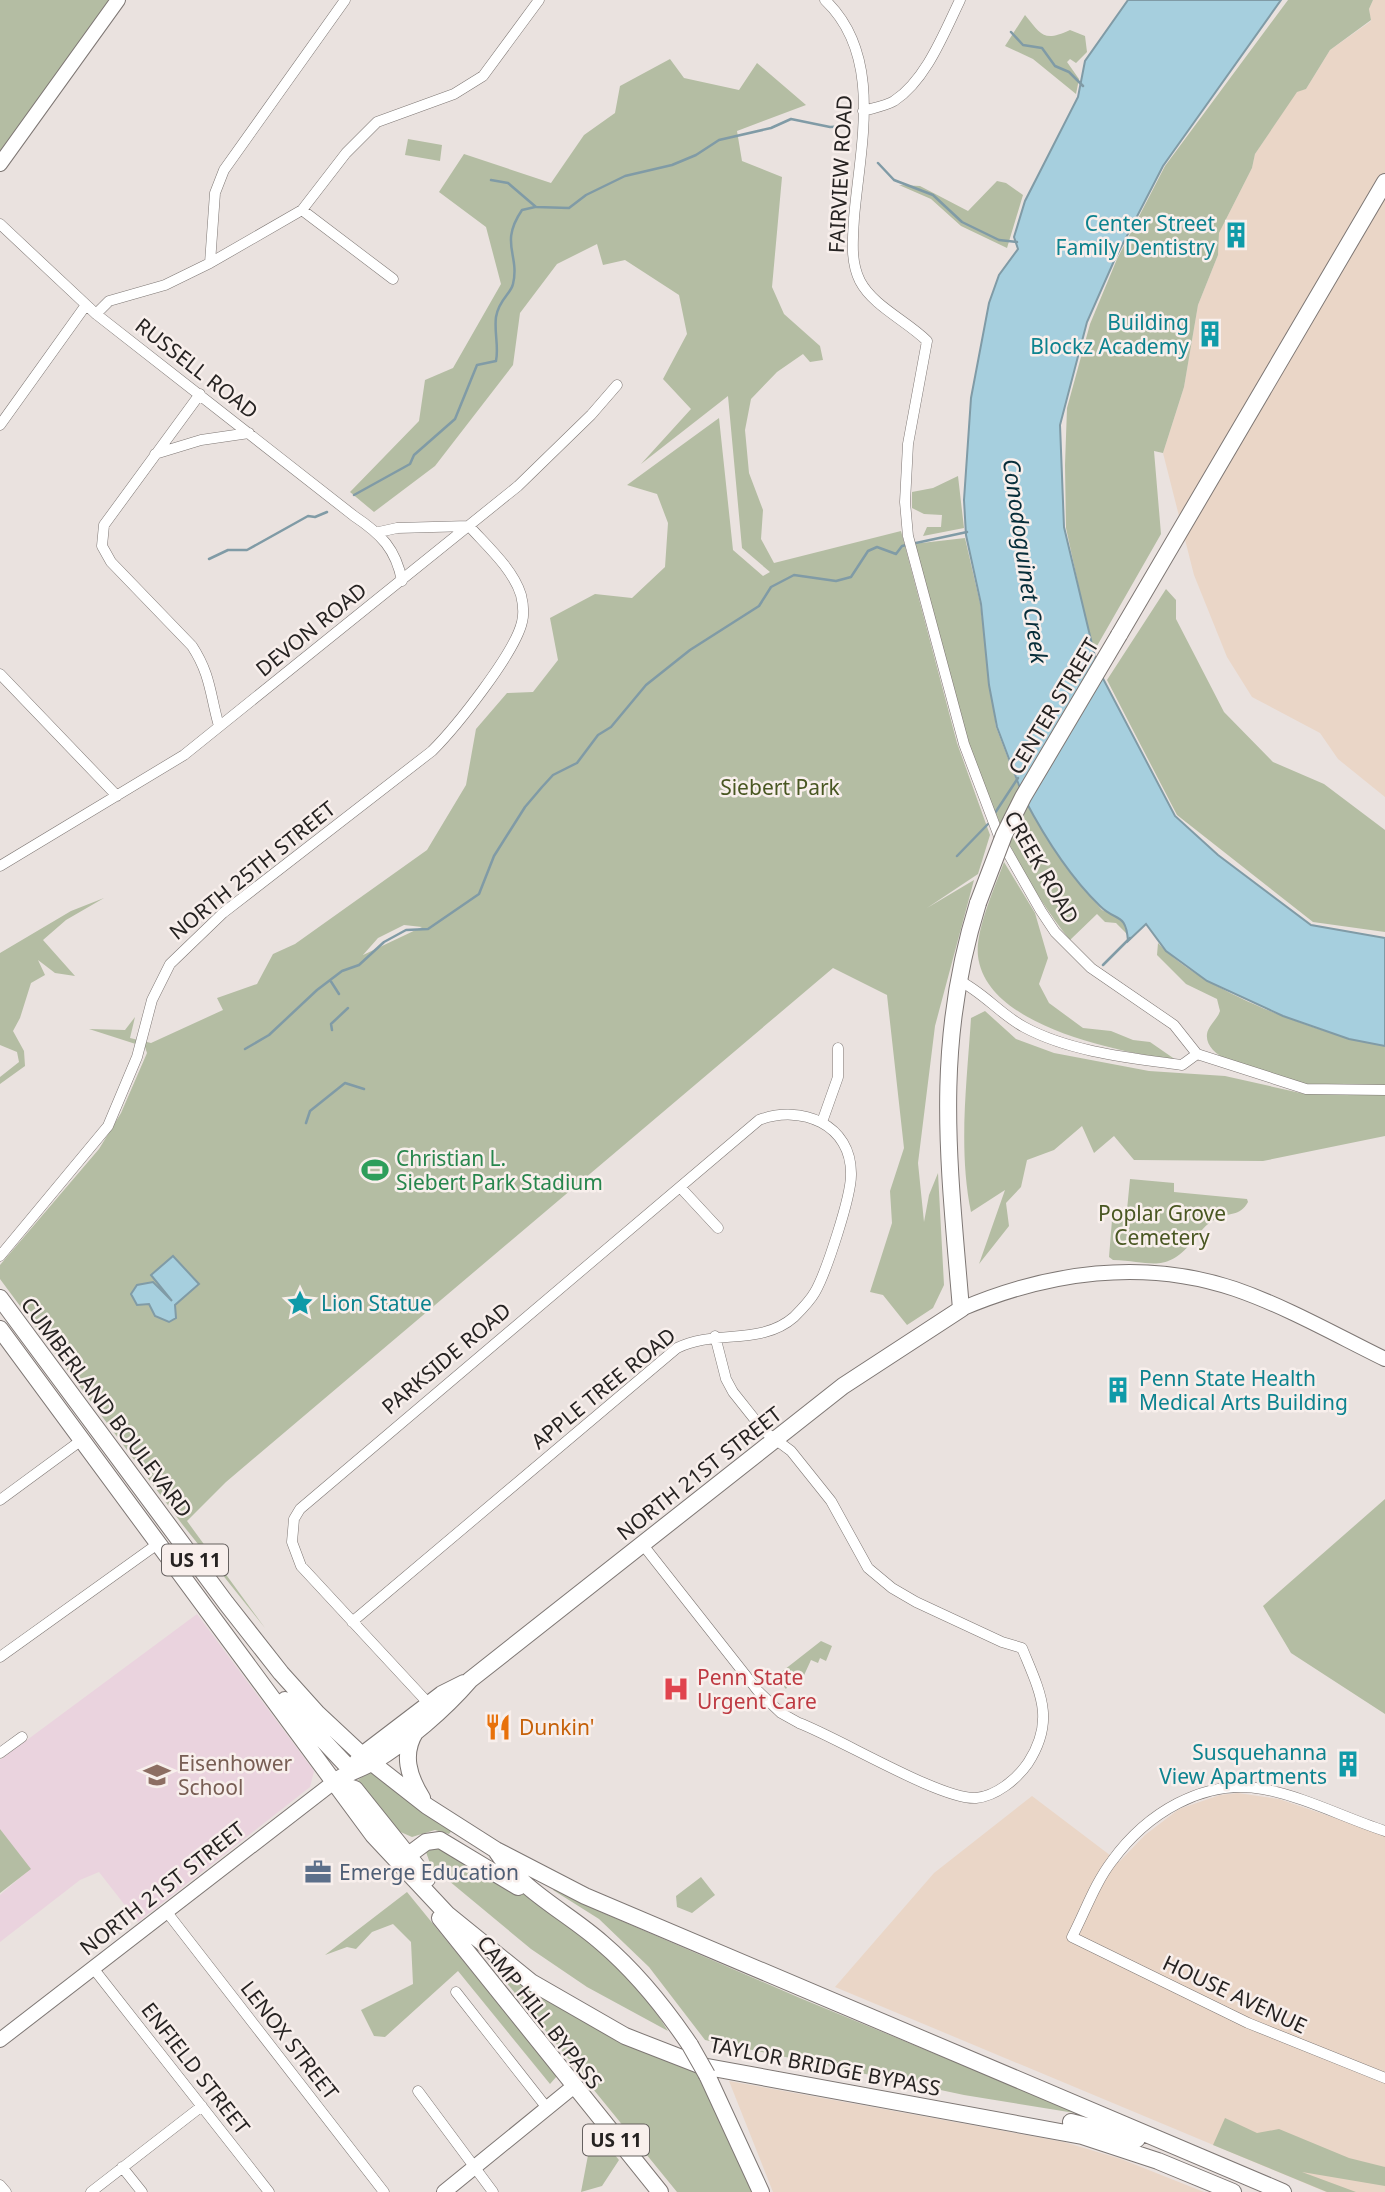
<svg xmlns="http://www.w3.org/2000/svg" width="1385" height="2192" font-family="'Noto Sans',sans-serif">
<rect width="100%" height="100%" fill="#eae2df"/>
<path fill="#ead6c7" d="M1373 0H1385V797L1338 759 1320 733 1252 697 1227 657 1194 575 1163 453 1184 387 1198 305 1218 255 1219 233 1252 168 1255 154 1297 91 1306 89 1330 50 1371 21 1369 9Z
M1238 1793 1279 1799 1385 1835V2192H1326L835 1987 934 1873 1032 1796 1119 1862 1145 1835 1179 1809 1220 1795Z
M729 2081 1064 2142 1121 2159 1204 2192H773Z"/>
<path fill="#ead3de" d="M197 1614 314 1771 310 1787 138 1922 99 1872 80 1880 0 1942V1895L30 1869 0 1829V1760Z"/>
<path fill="#b4bda3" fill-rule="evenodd" d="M0 0H115L0 160Z
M1288 0H1373L1369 9 1371 20 1330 50 1306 89 1297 92 1255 154 1252 168 1219 233 1218 255 1198 305 1184 387 1163 453 1154 451 1161 534 1093 653 1066 528 1065 465 1067 408 1090 324 1117 259 1165 166Z
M1025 15C1042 36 1044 42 1070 30L1085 36 1087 52 1076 63 1070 59 1067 62 1079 79 1076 94 1033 59 1005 46Z
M670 59 684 78 739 90 757 63 806 105 737 131 742 161 782 177 772 287 784 314 820 346 823 360 810 362 803 354 777 372 751 399 745 430 749 473 763 510 761 539 774 563 901 531 957 743 990 835 978 874 927 908 974 880 935 1026 918 1163 924 1222 929 1195 938 1173 944 1285 933 1308 907 1325 883 1295 870 1292 892 1223 890 1191 904 1148 887 995 833 968 226 1482 187 1521 265 1628 182 1524 0 1279V1265L99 1149 121 1113 147 1053 145 1047 89 1029 125 1030 135 1017 130 1038 151 1043 223 1010 217 998 257 984 273 954 295 944 427 850 466 785 476 729 507 693 533 692 558 660 550 618 595 594 632 598 665 567 668 523 657 494 627 485 719 418 733 550 763 576 770 572 742 548 728 396 641 464 691 409 663 379 687 334 679 295 625 260 603 265 597 244 557 264 520 313 513 365 435 466 374 512 350 492 419 421 425 380 453 368 501 284 486 227 439 192 464 154 551 183 584 135 615 113 620 86ZM404 925 422 927 363 955 378 938Z
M408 139 442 145 440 161 405 155Z
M997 181 1006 183 1023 195 1007 248 961 226 931 199 899 185 920 186 968 211Z
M958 476 964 528 923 536 927 527H941L942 515 924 514 912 508V492L933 488Z
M965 538 980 603 996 727 1023 798 1081 886 1102 910 1119 917 1127 927V934L1116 923 1105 922 1097 914 1070 940C980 829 950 679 913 544Z
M1166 589 1176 600V619L1224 712 1273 762 1324 784 1385 830V932L1313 922 1177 815 1107 680Z
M1004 862 1035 913 1048 958 1039 984 1049 1003 1083 1028 1111 1031 1133 1040 1150 1042 1176 1060C1120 1052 986 1027 978 956 975 931 995 887 1004 862Z
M104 898 66 920 43 940 75 976 55 973 38 960 45 975 31 983 20 1018 13 1031 24 1051 25 1066 0 1084V1077L19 1062 17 1052 0 1045V953L71 911Z
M1158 943C1199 987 1291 1022 1348 1038 1360 1042 1373 1042 1385 1046V1136L1263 1161 1134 1160 1114 1136 1094 1153 1082 1126 1054 1150 1027 1160 1021 1187 1006 1203 1009 1226 979 1264 1005 1190 971 1212C958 1148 967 1082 971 1018L985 1011 1016 1039 1054 1053 1149 1071 1225 1076 1305 1094 1308 1085C1285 1079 1203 1065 1207 1034 1208 1026 1217 1020 1220 1011L1217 999 1186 984 1157 955Z
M1130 1179 1174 1183V1192L1247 1199 1248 1202C1240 1217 1228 1212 1216 1219 1205 1224 1200 1233 1192 1242 1165 1274 1151 1261 1113 1260L1109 1257 1112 1220H1126Z
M1385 1499V1714L1291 1653 1263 1606Z
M821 1641 832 1646 826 1661 820 1658 818 1663 811 1660 800 1684 791 1679 786 1689 775 1677Z
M374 1769 453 1829 449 1834 435 1830 412 1837 396 1830 358 1780Z
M0 1829 31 1869 0 1893Z
M438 1846C521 1885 620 1951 668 2031L587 1987 531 1949 431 1866 426 1852Z
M701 1877 715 1895 692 1913 677 1907 676 1896Z
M556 1887 601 1912 800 1998 1081 2114 964 2095 705 2040 649 1967 599 1919 553 1890Z
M407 1892 557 2076 550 2084 458 1971 385 2037 374 2036 361 2010 413 1984 411 1942 393 1924 372 1932 356 1949 347 1947 325 1955Z
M503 1972 623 2043 696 2070 756 2192H677L501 1976Z
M1225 2118 1257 2133 1279 2129 1349 2158 1385 2167V2186L1302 2172 1356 2192H1327L1213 2145Z
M593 2129 619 2160 602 2186 581 2192Z"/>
<path fill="#a6cfde" stroke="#809ba6" stroke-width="2" d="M1128 0H1281L1163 166 1114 261 1087 322 1060 425 1064 527 1097 665 1023 796 997 727 989 685 981 604 966 535 964 500 971 398 989 303 999 275 1018 249 1014 237 1025 201 1078 97 1085 61Z
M1098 669 1175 816 1218 855 1311 925 1385 938V1046L1349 1039 1283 1016 1207 981 1166 951 1146 924 1128 941C1126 912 1116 922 1100 906 1069 876 1044 836 1024 798Z
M173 1256 199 1284 175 1305 176 1318 169 1322 155 1316 149 1304 137 1305 131 1294 137 1285 153 1282 172 1301 151 1275Z"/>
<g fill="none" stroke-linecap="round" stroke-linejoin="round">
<path stroke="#809ba6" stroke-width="2.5" d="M1011 32 1023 45 1042 48 1055 66 1069 72 1083 86
M878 163 894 180 933 195 962 222 999 240 1017 242
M491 180 508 183 536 207 569 208 586 195 625 176 672 165 696 155 719 140 771 128 791 119 830 127 849 126
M354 495 410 464 414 455 455 419 477 365 496 361C499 347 494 332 496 317 499 299 511 294 513 284 520 254 499 244 522 210L535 207
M209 559 228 550H247L308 516 315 517 327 512
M995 813 1018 778
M957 856 988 824
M1103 965 1130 938
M330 980 339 994
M332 1030 331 1024 348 1008
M245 1049 269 1035 317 990 342 971 359 965 384 942 406 930 428 929 479 894 494 856 525 807 542 787 553 775 577 763 598 735 611 727 646 685 690 650 759 606 771 587 794 575 836 581 851 577 868 551 877 547 896 554 902 546 967 532
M306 1123 310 1111 345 1083 364 1089"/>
<g stroke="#7e7774" stroke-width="11">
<path id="street" d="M825 0C884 56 860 146 854 218 853 239 850 261 860 281 873 306 907 321 927 341L908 444 905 502 908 536 964 744 1000 839 1041 911 1055 932 1091 968 1174 1025 1197 1054 1306 1089 1385 1090
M863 111C873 108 885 106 894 101 926 80 944 33 960 0
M302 210 393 279
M0 224 96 314 354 516C381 534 396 549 402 581
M210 263 302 210 346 153 377 122 454 94 483 76 539 0
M96 314 109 301 165 285 210 263 215 193 224 170 345 0
M200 394 104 525 102 546 111 562 192 646C211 675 210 695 219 726
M0 425 86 305
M155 454 201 440 249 433
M0 674 117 796
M0 866 184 755 518 486 591 415 617 385
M958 980C983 992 1000 1014 1024 1027 1070 1052 1131 1058 1182 1065L1197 1054
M822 1122 838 1077V1048
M680 1187 718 1228
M0 1256 108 1126 137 1057 152 1000 170 964 223 913 432 751C456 727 515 653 522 622 524 614 523 603 521 595 513 569 487 546 469 526L397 528 379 532
M0 1500 83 1439
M643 1545 758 1691 781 1713 799 1723C839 1738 941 1800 976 1798 996 1796 1016 1780 1028 1763 1056 1720 1040 1692 1022 1648L1002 1642 916 1602 892 1588 868 1568 831 1501 791 1451 764 1431 733 1392 726 1379 715 1336
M352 1622 677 1348C715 1329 761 1346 794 1317 801 1310 810 1301 815 1292 826 1273 851 1197 851 1175 852 1124 801 1104 759 1120L300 1509 294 1519 292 1542 301 1566 429 1704
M0 1657 159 1543
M0 1753 22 1737
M1385 1831C1345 1818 1305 1797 1263 1789 1203 1778 1146 1814 1112 1861 1095 1883 1085 1912 1072 1937L1248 2023 1385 2078
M166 1911 384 2192
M93 1968 269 2192
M456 1992 547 2108
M418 2091 493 2192
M122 2167 142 2192
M0 2185 6 2192
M91 2192 202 2106"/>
</g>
<g stroke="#7e7774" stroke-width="16">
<path id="secondary" d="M0 164 118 0
M961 1309C1048 1272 1143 1258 1235 1289 1287 1307 1336 1335 1385 1359
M0 2040 334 1782
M444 2192 573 2087"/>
</g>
<g stroke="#7e7774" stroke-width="18">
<path id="primary" d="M1119 635 1385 182
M0 1298 226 1603 281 1673 317 1713 362 1755 427 1806 496 1850 585 1896 1283 2192
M0 1329 373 1835 447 1914 531 1982 625 2036 702 2066 1082 2136 1158 2161 1233 2192
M285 1700 351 1770
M416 1731C401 1754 409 1777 422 1798
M356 1763 362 1755 442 1694 464 1683
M334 1782C346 1773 359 1770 373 1762 408 1741 444 1710 470 1680L843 1386 961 1309C949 1163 933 1047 978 903
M334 1782 355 1789 427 1879
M497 1852C523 1892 567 1912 602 1943 636 1972 665 2008 690 2045
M406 1857 426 1842 440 1840 518 1887
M440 1918 660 2192
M707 2075 761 2192
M1071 2122 1137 2139"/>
</g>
<use href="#street" stroke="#fff" stroke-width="10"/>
<use href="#secondary" stroke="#fff" stroke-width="14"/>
<use href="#primary" stroke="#fff" stroke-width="16"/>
<g stroke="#7e7774" stroke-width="18" stroke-linecap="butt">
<path id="primary-bridge" d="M978 903 1004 835 1023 797 1119 635
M690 2045 707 2075"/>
</g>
<use href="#primary-bridge" stroke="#fff" stroke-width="16"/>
</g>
<defs>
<g id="building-bare" transform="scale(2.1)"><path d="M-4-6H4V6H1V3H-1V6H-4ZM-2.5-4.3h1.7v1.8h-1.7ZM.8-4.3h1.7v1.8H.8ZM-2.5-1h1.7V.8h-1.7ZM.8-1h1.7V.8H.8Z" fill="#0f9aa8" stroke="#f8efec" stroke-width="2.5" paint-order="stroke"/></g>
<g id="stadium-bare" transform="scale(2.1)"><path d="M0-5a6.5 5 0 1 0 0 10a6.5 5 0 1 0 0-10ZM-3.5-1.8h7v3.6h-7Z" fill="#2e9e5b" stroke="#f8efec" stroke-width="2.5" paint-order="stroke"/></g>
<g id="sight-bare" transform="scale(2.1)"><path d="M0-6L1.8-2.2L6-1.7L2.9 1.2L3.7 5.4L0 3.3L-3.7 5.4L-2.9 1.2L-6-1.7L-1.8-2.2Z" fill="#0f9aa8" stroke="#f8efec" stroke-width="2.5" paint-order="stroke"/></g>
<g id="hospital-bare" transform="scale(2.1)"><path d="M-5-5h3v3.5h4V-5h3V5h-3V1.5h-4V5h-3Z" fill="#e0444e" stroke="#f8efec" stroke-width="2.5" paint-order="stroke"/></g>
<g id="restaurant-bare" transform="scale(2.1)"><path d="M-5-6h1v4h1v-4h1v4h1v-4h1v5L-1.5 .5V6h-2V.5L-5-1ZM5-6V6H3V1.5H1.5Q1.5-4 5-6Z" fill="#e8710a" stroke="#f8efec" stroke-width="2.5" paint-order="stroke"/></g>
<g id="school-bare" transform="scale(2.1)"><path d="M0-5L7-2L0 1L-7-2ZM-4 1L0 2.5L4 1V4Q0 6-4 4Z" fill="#8d6e63" stroke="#f8efec" stroke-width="2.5" paint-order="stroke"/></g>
<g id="office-bare" transform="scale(2.1)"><path d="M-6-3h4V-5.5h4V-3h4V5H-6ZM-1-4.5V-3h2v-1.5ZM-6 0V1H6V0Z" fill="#5c6f8a" stroke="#f8efec" stroke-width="2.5" paint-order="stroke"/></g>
</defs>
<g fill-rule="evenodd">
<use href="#building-bare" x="1236" y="235"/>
<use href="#building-bare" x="1210" y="334"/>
<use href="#stadium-bare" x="375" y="1170"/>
<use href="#sight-bare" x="300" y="1303"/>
<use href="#building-bare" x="1118" y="1390"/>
<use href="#hospital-bare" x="676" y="1689"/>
<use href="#restaurant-bare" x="498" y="1727"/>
<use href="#building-bare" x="1348" y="1764"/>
<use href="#school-bare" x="157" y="1775"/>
<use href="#office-bare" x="318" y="1872"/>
</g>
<g text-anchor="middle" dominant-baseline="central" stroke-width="5" stroke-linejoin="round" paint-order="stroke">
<g fill="#f8efec" stroke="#65605f" stroke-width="2">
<rect x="162" y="1544.5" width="66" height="31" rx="5"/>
<rect x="583" y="2124.5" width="66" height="31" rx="5"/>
</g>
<g font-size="19" font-weight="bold" fill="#262322">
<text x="195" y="1560">US 11</text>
<text x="616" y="2140">US 11</text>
</g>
<g font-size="21" fill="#262322" stroke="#f8efec">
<text transform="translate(840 174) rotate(-87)">FAIRVIEW ROAD</text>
<text transform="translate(197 368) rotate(38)">RUSSELL ROAD</text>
<text transform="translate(311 629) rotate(-39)">DEVON ROAD</text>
<text transform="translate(1053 706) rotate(-59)">CENTER STREET</text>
<text transform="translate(1042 867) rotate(60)">CREEK ROAD</text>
<text transform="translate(252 870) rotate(-39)">NORTH 25TH STREET</text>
<text transform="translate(446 1358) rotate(-40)">PARKSIDE ROAD</text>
<text transform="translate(603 1388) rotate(-39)">APPLE TREE ROAD</text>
<text transform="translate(107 1407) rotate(53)">CUMBERLAND BOULEVARD</text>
<text transform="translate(699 1473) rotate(-38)">NORTH 21ST STREET</text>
<text transform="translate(162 1888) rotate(-38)">NORTH 21ST STREET</text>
<text transform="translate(1235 1994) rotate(25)">HOUSE AVENUE</text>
<text transform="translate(540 2012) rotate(52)">CAMP HILL BYPASS</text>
<text transform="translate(290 2040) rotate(52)">LENOX STREET</text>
<text transform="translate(825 2066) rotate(11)">TAYLOR BRIDGE BYPASS</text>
<text transform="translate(196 2068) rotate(52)">ENFIELD STREET</text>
</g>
<g font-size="21" fill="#0d838f" stroke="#f8efec" text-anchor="end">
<text x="1215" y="223">Center Street<tspan x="1215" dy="24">Family Dentistry</tspan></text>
<text x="1189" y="322">Building<tspan x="1189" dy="24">Blockz Academy</tspan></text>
<text x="321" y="1303" text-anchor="start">Lion Statue</text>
<text x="1139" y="1378" text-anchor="start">Penn State Health<tspan x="1139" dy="24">Medical Arts Building</tspan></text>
<text x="1327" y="1752">Susquehanna<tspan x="1327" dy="24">View Apartments</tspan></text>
</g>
<g font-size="21" fill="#495722" stroke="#f8efec">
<text x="780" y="787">Siebert Park</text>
<text x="1162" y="1213">Poplar Grove<tspan x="1162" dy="24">Cemetery</tspan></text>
</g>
<g font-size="21" fill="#27864d" stroke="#f8efec" text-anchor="start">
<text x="396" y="1158">Christian L.<tspan x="396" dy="24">Siebert Park Stadium</tspan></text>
</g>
<g font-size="21" fill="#be3a42" stroke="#f8efec" text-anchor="start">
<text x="697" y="1677">Penn State<tspan x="697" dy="24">Urgent Care</tspan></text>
</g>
<g font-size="21" fill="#c56008" stroke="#f8efec" text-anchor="start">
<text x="519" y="1727">Dunkin'</text>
</g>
<g font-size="21" fill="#785e54" stroke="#f8efec" text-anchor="start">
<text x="178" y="1763">Eisenhower<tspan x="178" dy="24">School</tspan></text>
</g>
<g font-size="21" fill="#4e5e75" stroke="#f8efec" text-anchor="start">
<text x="339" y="1872">Emerge Education</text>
</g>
<g font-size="23" font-style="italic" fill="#072e3a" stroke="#f8efec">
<text transform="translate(1026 561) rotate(82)">Conodoguinet Creek</text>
</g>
</g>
</svg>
